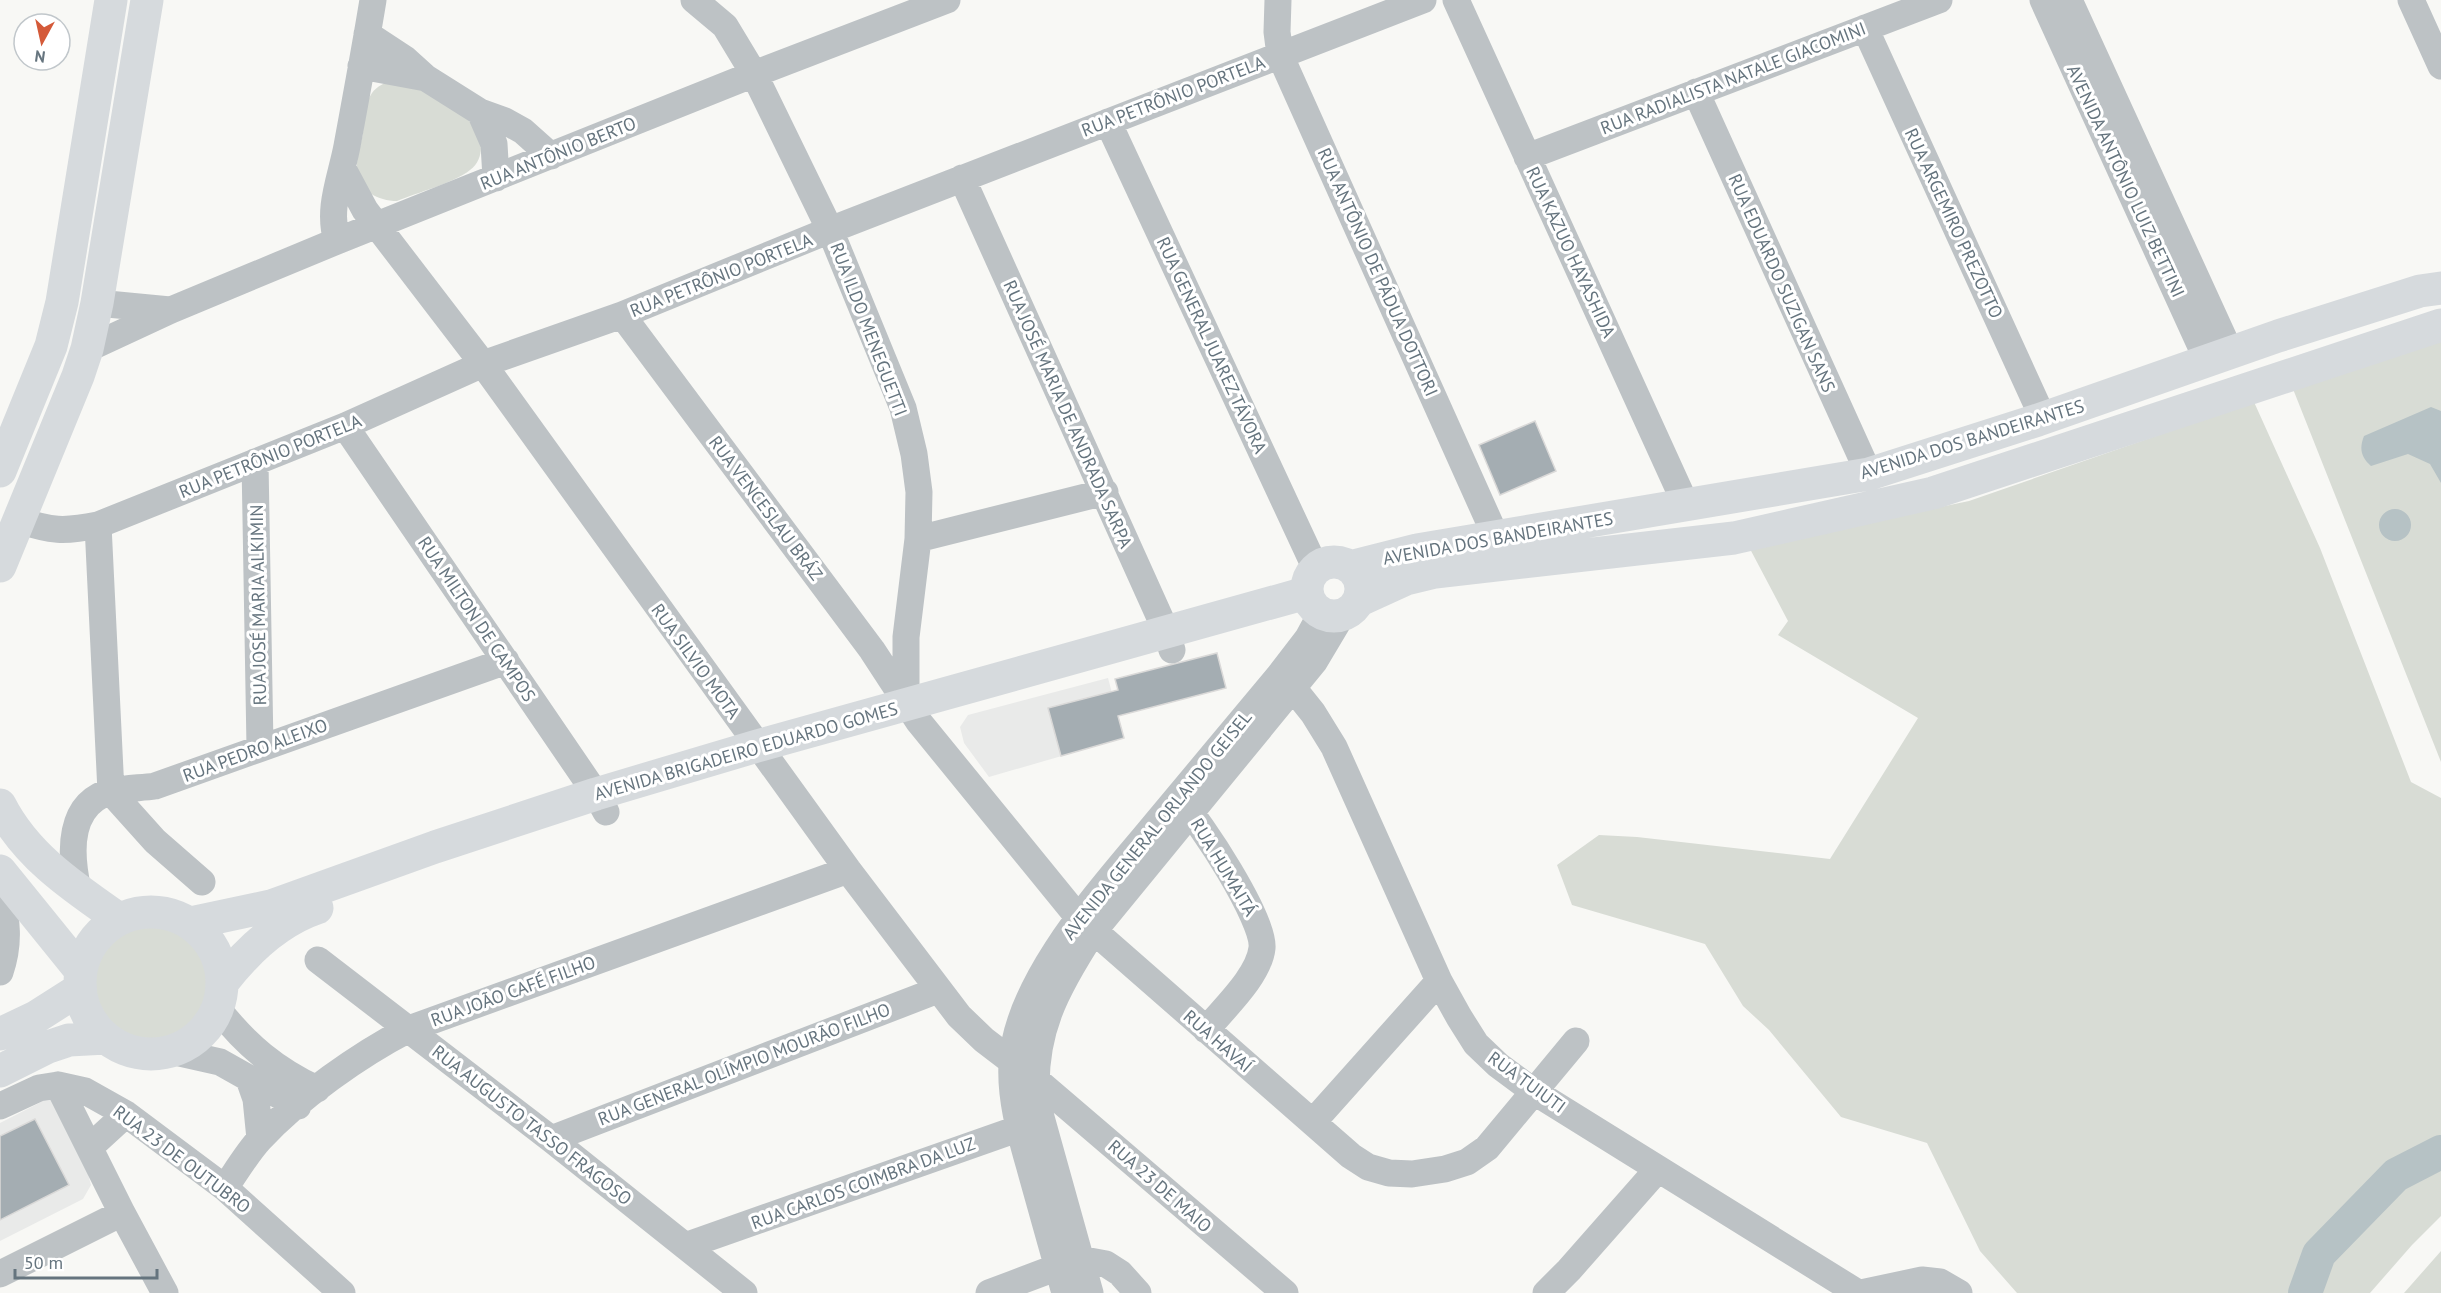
<svg xmlns="http://www.w3.org/2000/svg" width="2441" height="1293" font-family="'PT Sans',sans-serif">
<rect width="100%" height="100%" fill="#f8f8f5"/>
<path fill="#e9eae9" d="M1108 678 1124 738 989 777 964 743 960 727 968 715Z
M47 1099 54 1100 85 1163 91 1185 83 1199 0 1241V1123Z"/>
<path fill="#d8dcd5" d="M392 80H403C428 94 481 114 481 146 481 156 478 164 470 170 454 183 416 193 397 201 378 201 359 191 357 170 356 159 361 144 363 133 364 120 364 104 372 93 377 86 385 83 392 80Z
M2441 339V762L2293 389Z
M2254 402 2320 548 2411 782 2441 798V1216L2412 1245 2370 1293H2017L1980 1251 1927 1143 1841 1117 1769 1030 1743 1006 1705 944 1572 905 1557 865 1599 835 1637 837 1830 859 1918 718 1778 635 1788 621 1749 547 1969 501Z
M91 983a60 60 0 1 1 120 0a60 60 0 1 1-120 0Z
M2441 1251V1293H2404Z"/>
<path fill="#b6c2c5" d="M2431 407 2441 411V483L2430 464 2408 454 2371 466C2361 457 2359 449 2364 436Z
M2379 525a16 16 0 1 1 32 0a16 16 0 1 1-32 0Z"/>
<g fill="none" stroke-linecap="round" stroke-linejoin="round">
<path stroke="#b6c2c5" stroke-width="34" d="M2305 1293 2319 1254 2396 1175 2441 1152"/>
</g>
<path fill="#a4adb2" stroke="#dad9d8" stroke-width="1.5" d="M1535 421 1556 471 1500 495 1479 445Z
M1217 653 1226 688 1118 716 1124 738 1061 756 1048 708 1118 690 1115 679Z
M35 1119 69 1185 0 1220V1136Z"/>
<g fill="none" stroke-linecap="round" stroke-linejoin="round">
<path stroke="#bdc2c5" stroke-width="27" d="M694 0 725 26 754 74 830 230 903 408 914 454 919 492 918 539 906 637V704
M1278 0 1277 32 1280 55 1496 537
M1456 0 1686 505
M2043 0 2208 362
M2069 0 2231 354
M2411 0 2441 66
M1865 28 2043 418
M367 34 405 59 426 78 480 112 505 121 523 131 551 156
M361 66 426 78
M1696 92 1869 474
M480 112 494 144 496 178
M1108 122 1316 569
M1527 157 1939 0
M343 169 365 210 483 364 848 870 959 1016 984 1040 1035 1079 1285 1293
M962 178 1166 631 1172 650
M337 241C327 208 341 178 347 146 356 97 365 49 373 0
M97 303 170 310
M622 315 872 650 919 722 1078 917 1351 1156 1368 1167 1389 1173 1412 1174 1445 1169 1467 1162 1487 1148 1576 1041
M87 349 171 310 337 241 754 74 947 0
M345 426 596 794 606 812
M255 462 260 747
M18 520C51 531 64 532 98 525L345 426 483 364 622 315 830 230 1423 0
M98 525 111 792
M918 539 1105 492
M1293 688 1313 713 1334 747 1439 981 1459 1017 1476 1044 1498 1065 1533 1091 1858 1293
M111 792 155 841 202 882
M1180 800C1200 821 1265 920 1262 948 1259 976 1224 1008 1206 1030
M0 890C7 920 10 943 0 972
M78 890C70 854 67 802 113 791 126 788 141 788 155 786L506 661
M318 960 551 1139 744 1293
M218 1009C246 1045 276 1070 317 1089
M171 1051 220 1062 298 1106
M249 1079 256 1099 260 1139
M58 1085 122 1213 165 1293
M0 1106 39 1088 58 1085 85 1091 126 1114 225 1188 342 1293
M1313 1122 1439 981
M551 1139 938 990
M90 1147 126 1114
M225 1188C236 1172 247 1153 260 1139 299 1097 359 1055 409 1029L848 870
M685 1246 1037 1122
M0 1274 122 1213
M989 1293 1079 1259 1106 1264 1120 1273 1138 1293
M1065 1293C1054 1254 1043 1214 1032 1175 1022 1139 1010 1102 1012 1064 1016 980 1105 885 1156 823 1197 774 1237 726 1278 677L1308 638 1321 614
M1090 1293 1037 1103C1031 1034 1056 989 1093 932L1314 662 1342 615
M1546 1293 1569 1270 1658 1169
M1861 1293 1922 1280 1940 1282 1959 1293"/>
<path stroke="#d6dadd" stroke-width="33" d="M0 471 51 346 62 302 111 0
M1307 589a27 27 0 1 1 54 0a27 27 0 1 1-54 0Z
M0 566 78 376 87 349 97 303 147 0
M1350 567 1417 550 1869 474 2038 420 2278 336 2420 291 2441 288
M1360 600 1406 579 1435 572 1734 538 1933 493 2441 325
M0 805C26 856 73 887 119 919
M0 871 81 971
M80 983a71 71 0 1 1 142 0a71 71 0 1 1-142 0Z
M191 923 271 906 435 847 596 794 757 746 1306 593
M223 982C247 951 279 921 317 908
M0 1034 36 1017 80 989
M0 1071 48 1047 69 1040 106 1038"/>
</g>
<g text-anchor="middle" dominant-baseline="central" stroke-width="6" stroke-linejoin="round" paint-order="stroke">
<g font-size="18" fill="#65747e" stroke="#fff">
<text transform="translate(1733 78) rotate(-21)">RUA RADIALISTA NATALE GIACOMINI</text>
<text transform="translate(1173 96) rotate(-21)">RUA PETRÔNIO PORTELA</text>
<text transform="translate(558 153) rotate(-22)">RUA ANTÔNIO BERTO</text>
<text transform="translate(2126 181) rotate(65)">AVENIDA ANTÔNIO LUIZ BETTINI</text>
<text transform="translate(1954 223) rotate(65)">RUA ARGEMIRO PREZOTTO</text>
<text transform="translate(1571 252) rotate(65)">RUA KAZUO HAYASHIDA</text>
<text transform="translate(1378 272) rotate(66)">RUA ANTÔNIO DE PÁDUA DOTTORI</text>
<text transform="translate(721 275) rotate(-22)">RUA PETRÔNIO PORTELA</text>
<text transform="translate(1782 283) rotate(66)">RUA EDUARDO SUZIGAN SANS</text>
<text transform="translate(869 329) rotate(69)">RUA ILDO MENEGUETTI</text>
<text transform="translate(1212 345) rotate(65)">RUA GENERAL JUAREZ TÁVORA</text>
<text transform="translate(1068 414) rotate(66)">RUA JOSÉ MARIA DE ANDRADA SARPA</text>
<text transform="translate(1972 439) rotate(-17)">AVENIDA DOS BANDEIRANTES</text>
<text transform="translate(270 456) rotate(-22)">RUA PETRÔNIO PORTELA</text>
<text transform="translate(766 508) rotate(53)">RUA VENCESLAU BRÁZ</text>
<text transform="translate(1498 538) rotate(-10)">AVENIDA DOS BANDEIRANTES</text>
<text transform="translate(258 605) rotate(-91)">RUA JOSÉ MARIA ALKIMIN</text>
<text transform="translate(477 619) rotate(56)">RUA MILTON DE CAMPOS</text>
<text transform="translate(696 661) rotate(54)">RUA SILVIO MOTA</text>
<text transform="translate(255 750) rotate(-20)">RUA PEDRO ALEIXO</text>
<text transform="translate(746 751) rotate(-16)">AVENIDA BRIGADEIRO EDUARDO GOMES</text>
<text transform="translate(1157 825) rotate(-51)">AVENIDA GENERAL ORLANDO GEISEL</text>
<text transform="translate(1224 867) rotate(59)">RUA HUMAITÁ</text>
<text transform="translate(513 991) rotate(-20)">RUA JOÃO CAFÉ FILHO</text>
<text transform="translate(1218 1041) rotate(41)">RUA HAVAÍ</text>
<text transform="translate(744 1064) rotate(-21)">RUA GENERAL OLÍMPIO MOURÃO FILHO</text>
<text transform="translate(1527 1082) rotate(36)">RUA TUIUTI</text>
<text transform="translate(532 1125) rotate(38)">RUA AUGUSTO TASSO FRAGOSO</text>
<text transform="translate(182 1159) rotate(37)">RUA 23 DE OUTUBRO</text>
<text transform="translate(863 1183) rotate(-20)">RUA CARLOS COIMBRA DA LUZ</text>
<text transform="translate(1160 1186) rotate(41)">RUA 23 DE MAIO</text>
</g>
</g>
<g transform="translate(42 42) rotate(188)"><circle r="28" fill="#ffffff" stroke="#c1c7cb" stroke-width="1.5"/>
<path d="M0-4.5L10 22L0 15L-10 22Z" fill="#d45a39"/>
<text y="-9" font-size="16" font-weight="bold" text-anchor="middle" fill="#65747e">N</text>
</g>
<path d="M15 1269v9h142v-9" fill="none" stroke="#65747e" stroke-width="3"/>
<text x="24" y="1269" font-size="18" fill="#65747e" stroke="#ffffff" stroke-width="4.5" paint-order="stroke">50 m</text>
</svg>
